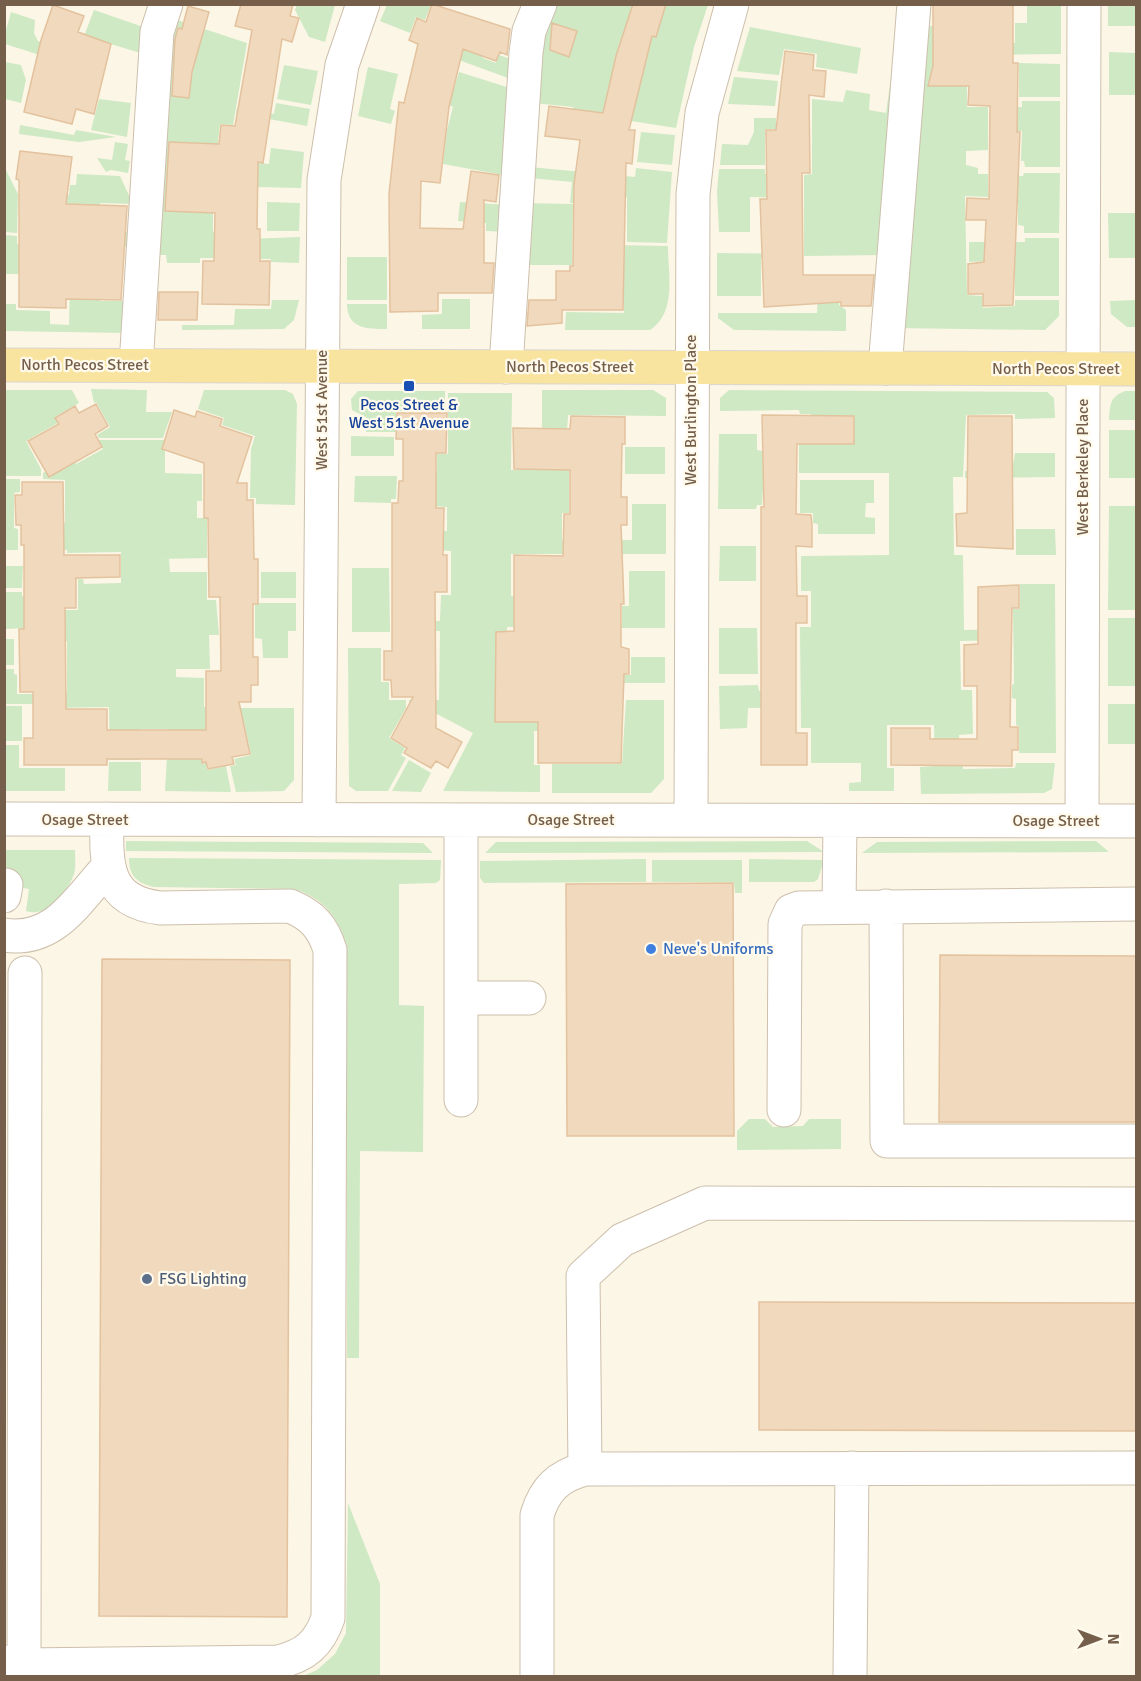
<svg xmlns="http://www.w3.org/2000/svg" width="1141" height="1681" font-family="Signika,sans-serif">
<rect width="100%" height="100%" fill="#fcf6e6"/>
<path fill="#cee9c4" d="M297 5H335L325 42 309 37 295 10Z
M387 5V4L431 5 425 20 416 17 410 33 380 21Z
M552 5H708L694 47 676 128 573 112V107L534 103 538 33Z
M1027 5H1061V54L986 55V43H1015V23H1027Z
M1108 5H1136V26H1108Z
M94 10 155 31 147 55 84 36Z
M11 12 35 20 34 33 38 41 73 52 100 74 5 44V34Z
M929 12 930 26 975 25 967 60V107H988V150L966 151V165L978 168V174H988V197L965 196 967 295 982 296 983 308 1015 306V300H1059V316L1045 330 895 328Z
M463 15 487 48 483 58 496 63 499 55 514 60 511 79 448 56Z
M171 18 247 43 233 125 220 124 216 159 269 164 271 148 304 152 301 188 257 187 213 211V232H225V240L300 237 299 263 271 262V259L200 258V263H167L166 255H155Z
M750 27 861 48 857 74 816 67 817 54 784 49 779 75 737 71Z
M1109 52 1136 53V95H1109Z
M5 62 21 65 26 80 21 103 5 99Z
M1019 63 1060 64V97H1019Z
M284 65 318 71 311 105 277 99Z
M368 67 398 74 390 109 395 111 391 124 358 116Z
M459 72 513 89 509 176 443 164 447 130 453 107 449 105Z
M734 77 778 81 775 106 728 104Z
M891 78 899 84 885 255 804 256V175L812 174V99L843 102 846 90 870 94 869 110 886 113Z
M99 99 131 103 127 137 91 130Z
M1022 101H1060V167H1025L1024 161H1021L1022 131H990V107H1022Z
M276 103 310 109 307 126 236 113 237 108 274 114Z
M754 118H776V129H765V165H720L722 144 748 145 754 132Z
M20 125 74 135 76 130 116 137 79 142 19 134Z
M641 132 675 135 672 165 637 162Z
M115 142 128 144 125 160 130 161 128 173 111 170 106 172 97 158 112 160Z
M5 159 6 170 18 194 17 233 5 232Z
M530 167 635 177 636 168 672 172 667 243 627 242V197H594L593 203H570L572 182 530 178Z
M719 169H765V174H802V198L750 197V232H719L717 192Z
M1024 173H1060L1059 233H1024V226L1018 225V199L989 198V176H1023Z
M77 174 120 176 133 204 100 203 99 231 132 232V247L89 246 63 219V194L69 195 70 185H76Z
M267 202 300 203 299 231H267Z
M460 202 509 205 507 232 486 231V223L458 221Z
M524 203 573 204 572 265H520Z
M1108 213H1136V258H1109Z
M5 235 17 236V244L21 245V274H5Z
M1025 238H1059V296H1015V260L969 262V242H1025Z
M614 245 668 246C668 275 677 312 650 330H565L566 312 624 313V266L591 265Z
M717 253 801 254V259L761 258V296H717Z
M347 257H387V300H347Z
M70 279H101L100 301H128L127 333 5 331V304H16V310L50 311V324L69 325Z
M818 292H839V305L846 310V331L734 330 718 318V313H817Z
M442 299H470V329H422V315L442 314Z
M272 300H299L294 320 284 329 182 330V325H234L235 309H271Z
M1136 300V327H1127L1111 314 1110 301Z
M347 304H387V329C368 329 347 329 347 304Z
M91 389 147 390 146 412H172L163 438H99L97 435 110 427 96 402 94 403Z
M5 390H72L79 403 55 417 58 423 26 441 41 469V476H5Z
M204 390H285L293 394 297 404 295 505 256 504V498H250L251 449 255 436 222 425 224 418 198 409Z
M542 390H653L666 398V416L568 415 567 433 542 436Z
M729 390 1047 392 1054 398 1055 418 1015 419V414L966 415 963 477H953L954 555H963L964 630 1010 629V640L960 641 961 690H972L973 734 959 735 960 762H935L934 725H887V768H894V791H849V783L861 782V763H811V728H801L800 627H811V591H801V556L889 555V473H799V443H811V414H800L799 410 720 411V398Z
M358 391H445V411H396V432H366V417L352 410 351 399Z
M1125 391H1136V420H1109C1110 404 1110 397 1125 391Z
M448 393H512L511 470H544L545 442H569V513H562V541L587 542V554H511V596L544 597 549 627H507V705L526 706 552 731H534V765H540V792L443 791 473 733 437 714 432 721 409 709V700H439L440 631H393V621H440L441 595H451V551L434 550 443 531H447V507L430 506V480H403V471H437V454H448Z
M1109 430H1136V478H1109Z
M719 434H757V450L762 451 763 471H796V489H763L762 505H757L756 509H718Z
M351 436 394 437V456H351Z
M98 440H165V473L202 474V501H197V518H207V558L159 559H169L170 572H207V600H216L219 635H209L210 669H176V677L204 678V707H235V725L168 739V729H140L139 760H110L109 707 49 708V695L67 694V641L52 642V627L5 629V592H22V596H30L65 617V610H78V579H83L84 584 121 583V552L67 553V550H52V523H65V480L43 479V473L71 457 76 464 103 449Z
M625 447H665V474H625Z
M1015 453H1055V477L965 478V471H1012Z
M355 476H397L396 499H391V503L354 502Z
M5 479H20V492L14 493V528L18 529V550H5Z
M800 480H874V503H866L865 517 875 518V534H818V524L813 523V513H800Z
M632 504H666V554H589L622 549V540H632Z
M1109 506H1136V610H1108Z
M1016 529H1055L1056 555H1016Z
M720 546H756V581H719Z
M5 566H23L22 588H5Z
M352 568H389L390 632H352Z
M629 571H665V628H622V606H629Z
M261 572H296V598H261Z
M1020 584H1055L1056 753H1019V726L1016 725V699L1012 698V685L1014 684 1013 609H1020Z
M260 603H296V631H288V658H263L262 639 255 638V605Z
M1108 618H1136V686H1108Z
M719 628H757L758 674H719Z
M4 639H14V665H5Z
M348 648H381V682H389V700H406V708L389 738 405 748 401 755 406 758 388 791H356L349 786Z
M631 657H665V683H623V675H631Z
M4 669H14V674L17 675V694H46V704H5Z
M758 685 759 691 796 690V707L748 708 747 728 720 729 719 686Z
M626 700H664V779L651 793H552V764H622Z
M1108 704H1136V744H1108Z
M5 706H22V741H5Z
M237 708H294V780L284 791 236 792 230 766 236 765 234 759 251 755 244 722 236 723Z
M195 734 202 764 206 763 207 770 226 766 231 792 165 791 168 740Z
M5 745H19V768H65V791H5Z
M409 760 431 773 421 792 392 791Z
M109 762H141V791H108Z
M1016 763H1055L1052 789 1044 793 921 794 920 767 963 764V769L1015 768Z
M126 841 423 843 433 853 126 851Z
M807 841 824 852 485 853 496 842Z
M1096 841 1109 852 862 853 877 842Z
M5 850H75C75 858 76 867 74 874 67 893 48 918 26 911L29 889 5 885Z
M129 858 441 860 440 880 436 883 399 884V1005L424 1006 423 1152 360 1151 359 1358H347V945C337 916 324 899 295 889L154 887C137 883 129 876 129 858Z
M646 859V882L484 883 480 878V861Z
M749 859 824 860 818 879 814 882H749Z
M652 860H742V893H735L734 882H652Z
M749 1119H765L773 1127 803 1126 809 1119H841V1149L737 1150V1131Z
M348 1503 380 1584V1676H303L317 1670 335 1654 346 1633Z"/>
<path fill="#f1d9be" stroke="#e3c29e" stroke-width="1.5" d="M241 4H293L290 16 299 18 292 42 282 39 263 163 258 162 257 229H260V261H270L269 305 202 304 203 261H214L215 213 165 211 169 142 219 144 221 125 235 126 252 30 235 26Z
M432 4 510 29 507 55 500 52 496 61 463 49 449 107 440 183 421 181 420 228 463 229 471 171 499 175 496 202 484 200V263H494L492 293H438V311L390 312 389 194 399 102 404 103 418 44 409 40 417 18 426 22Z
M633 4H666L656 37 652 36 629 130H635L632 164 626 163 623 310H562V323L527 326 529 300H556V271H570V266H573L574 184 580 140 545 136 549 106 603 113 616 56Z
M933 4H1013V63H1018L1017 132H1020L1013 305 983 306V294H968V264L984 262 986 220H966L967 198 989 199 990 106 968 105 969 86H928L933 66Z
M53 5 84 16 78 32 111 44 94 114 76 109 72 124 24 112 41 40Z
M188 6 209 12 192 72 189 98 172 96 175 39 178 28 182 29Z
M552 23 577 31 569 57 550 50Z
M785 51 814 55 813 70 826 71 824 97 809 95 810 173H802L803 275H874L871 306H841V302L764 307 760 199H767L766 130H776Z
M20 151 72 157 66 204 127 206 121 300 66 299V308L19 307V180L16 179Z
M159 292H198L197 320H158Z
M96 404 108 426 95 434 102 447 49 477 28 441 59 424 55 418 75 406 79 413Z
M174 410 195 417 197 411 222 419 220 426 252 437 237 483H247V500H253L254 559H258V604H253V657H258V685H251V702H239L250 754 232 757 234 764 208 769 206 762 202 763V759H107V765H24V738H33V692H20L19 629H24V545H21V525H16L15 495H22V482H63L64 555H120V577L76 578V608H65L66 709H107V730H206V671H221L220 597H209L208 518H204V463L162 449Z
M397 413H447L446 453H436V508H444L443 555H447V592H435L436 728 462 742 448 768 436 761 431 768 404 753 407 748 391 738 413 697H392L391 680H384V651H392V503H398L399 481H403V439H396Z
M762 415 854 416V444H797L796 514 811 515 812 525V547L796 546 797 596H807V623H796V733H807V765H761V507H764Z
M571 416 625 417V444H622L621 497H627V525H621L624 604H621V647L629 649V674H624L621 763H538V722H495L496 632 514 631V555L563 556 564 514H570V470L514 469 513 428 570 429Z
M968 416H1012L1013 549 957 546 956 514 967 513Z
M1019 585V608H1012L1010 727H1018V750H1012V766L891 765V728H930V739H977V686H964V645L978 644V587Z
M733 883 734 1136H567L566 884Z
M940 955 1137 956V1122H939Z
M102 959 290 960 287 1617 99 1616Z
M759 1302 1137 1303V1431L759 1430Z"/>
<g fill="none" stroke-linecap="round" stroke-linejoin="round">
<g stroke="#cdbfac" stroke-width="35">
<path id="minor" d="M136 365 156 48 157 32 166 4
M506 367 526 53 529 31 540 4
M885 368 914 4
M4 819 1136 821
M319 820 324 180 342 65 363 4
M461 820V1100
M691 820 693 194 702 113 732 4
M1082 821 1084 4
M4 896 6 885
M886 906 887 1141H1136
M839 907 840 821
M4 935C54 943 77 901 107 868
M461 998H529
M784 1110 785 924 791 911 799 908 1136 904
M585 1469 583 1276 622 1240 705 1203 1136 1204
M4 1662 24 1665 278 1662C305 1656 319 1644 328 1618L330 950C323 927 312 915 290 906L160 908C105 901 106 865 107 819
M4 1665H24L25 973
M537 1676V1515C545 1489 558 1476 585 1469L1136 1468
M850 1676 852 1468"/>
</g>
<g stroke="#dbd5d0" stroke-width="35">
<path id="major" d="M4 365 1136 369"/>
</g>
<use href="#minor" stroke="#fff" stroke-width="33"/>
<use href="#major" stroke="#f9e49f" stroke-width="33"/>
</g>
<rect fill="#1a4fb4" stroke="#fffaec" stroke-width="2" x="403" y="380" width="12" height="12" rx="3"/>
<circle fill="#3f7fe0" stroke="#fffaec" stroke-width="2" cx="651" cy="949" r="6"/>
<circle fill="#5c6f8a" stroke="#fffaec" stroke-width="2" cx="147" cy="1279" r="6"/>
<g text-anchor="middle" dominant-baseline="central" stroke-width="4.5" stroke-linejoin="round" paint-order="stroke">
<g font-size="16" fill="#755f4b" stroke="#fffaec">
<text x="85" y="365">North Pecos Street</text>
<text x="570" y="367">North Pecos Street</text>
<text x="1056" y="369">North Pecos Street</text>
<text transform="translate(322 410) rotate(-90)">West 51st Avenue</text>
<text transform="translate(691 410) rotate(-90)">West Burlington Place</text>
<text transform="translate(1083 467) rotate(-90)">West Berkeley Place</text>
<text x="85" y="820">Osage Street</text>
<text x="571" y="820">Osage Street</text>
<text x="1056" y="821">Osage Street</text>
</g>
<g font-size="16" fill="#164399" stroke="#fffaec">
<text x="409" y="405">Pecos Street &amp;<tspan x="409" dy="18">West 51st Avenue</tspan></text>
</g>
<g font-size="16" fill="#366cbe" stroke="#fffaec" text-anchor="start">
<text x="663" y="949">Neve's Uniforms</text>
</g>
<g font-size="16" fill="#4e5e75" stroke="#fffaec" text-anchor="start">
<text x="159" y="1279">FSG Lighting</text>
</g>
</g>
<rect width="1141" height="1681" fill="none" stroke="#755f4b" stroke-width="12"/>
<g transform="translate(1099 1639) rotate(90)" stroke="#fffaec" stroke-width="4.5" paint-order="stroke">
<path d="M0-4.5L10 22L0 15L-10 22Z" fill="#755f4b"/>
<text y="-9" font-size="16" font-weight="bold" text-anchor="middle" fill="#755f4b">N</text>
</g>
</svg>
